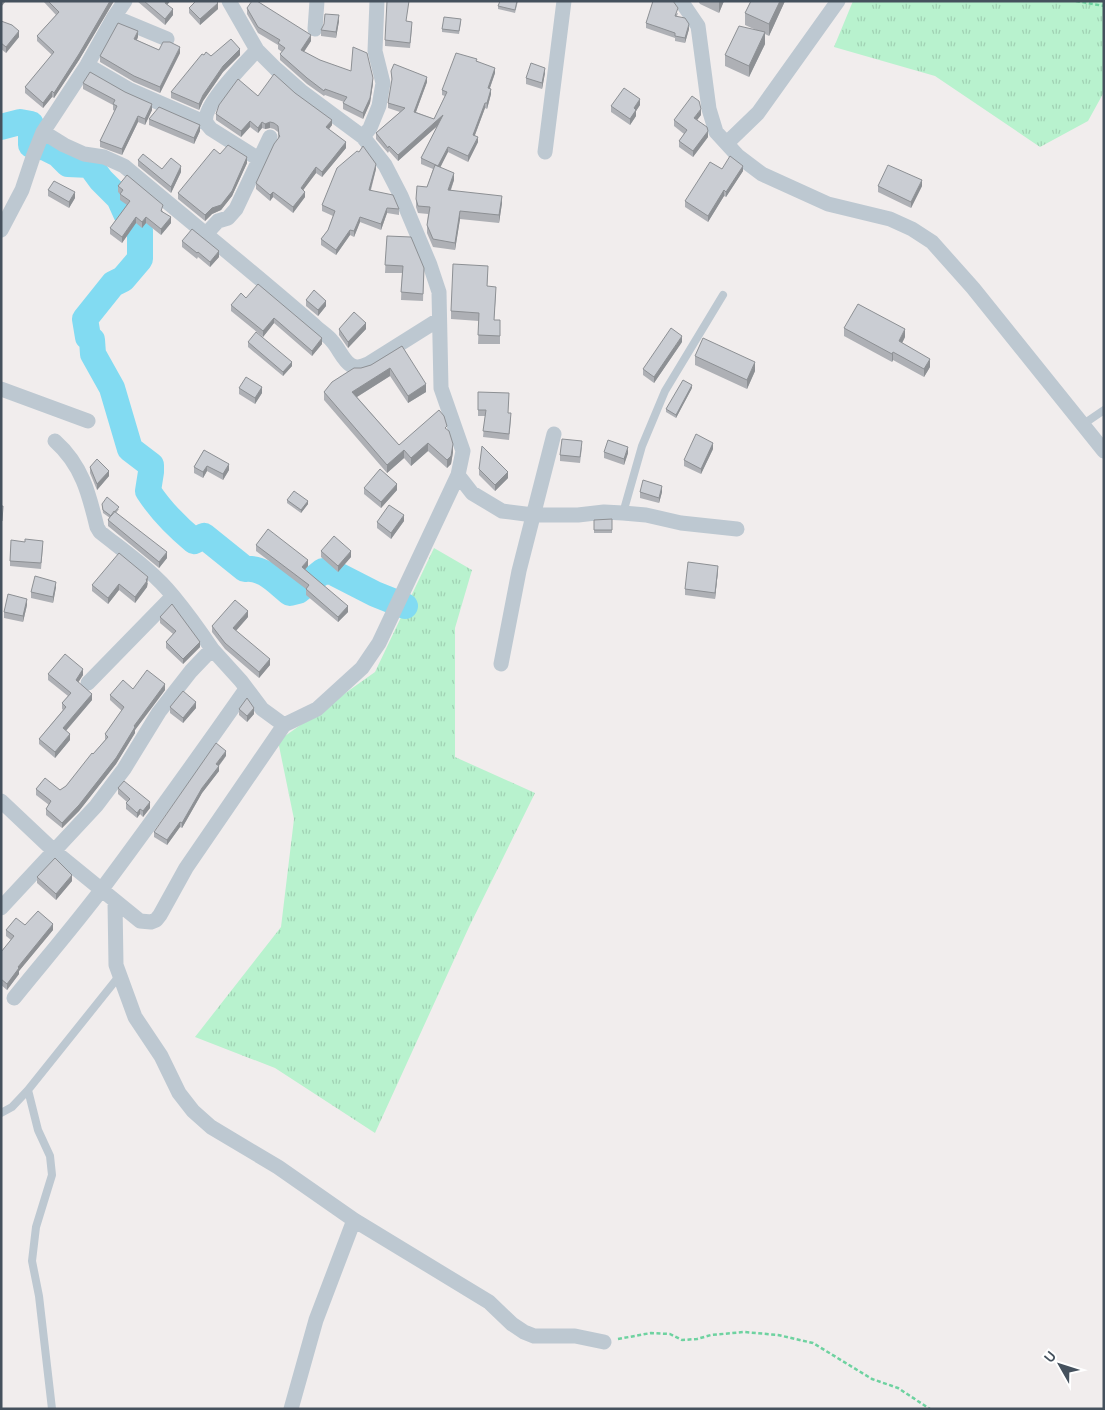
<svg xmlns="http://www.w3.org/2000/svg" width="1105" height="1410" font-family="Overpass,sans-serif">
<defs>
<pattern id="grass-tufts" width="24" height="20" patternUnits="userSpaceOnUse" patternTransform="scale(1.25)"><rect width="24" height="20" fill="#b8f2ce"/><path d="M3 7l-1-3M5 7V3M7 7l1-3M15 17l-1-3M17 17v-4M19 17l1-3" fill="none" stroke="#a0d1b3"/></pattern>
</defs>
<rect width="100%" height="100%" fill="#f1eded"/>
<path fill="url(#grass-tufts)" d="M853 1H1104V92L1088 121 1040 147 935 76 834 47Z
M434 548 472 570 455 628V757L535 793 469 927 375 1133 275 1068 195 1037 281 927 294 819 278 741 375 672Z"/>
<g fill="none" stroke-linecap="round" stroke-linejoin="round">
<path stroke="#82dbf2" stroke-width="26" d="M1 127 20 122 31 124V145L46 148 58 154 68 164 90 165 101 180 119 198 128 218 140 231V259L123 279 113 284 85 319 88 337 92 340 93 354 112 388 130 449 151 465V472L148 491C161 511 176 526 194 541L204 536 245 569C264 567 276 582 290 593L298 591 323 571 332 572 375 594 405 606"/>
<path stroke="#6ed2a0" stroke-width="2.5" stroke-dasharray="4 2.5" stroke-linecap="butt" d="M1076 1 1104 6
M618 1339 651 1333 670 1334 682 1340 697 1339 711 1335 744 1332 778 1335 813 1343 872 1379 898 1388 930 1409"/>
<path stroke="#bdc8d1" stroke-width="8" d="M1082 425 1104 410
M623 513 642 446 665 391 723 295
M1 1113 12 1107 28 1090
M52 1409 39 1296 32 1261 36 1227 52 1175 50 1156 38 1130 28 1090 120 975"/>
<path stroke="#bdc8d1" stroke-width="15" d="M681 1 698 26 709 109 716 132 738 156 762 174 828 204 890 219 912 229 932 242 973 288 1104 451
M114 17 167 39
M315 29 317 1
M257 50C246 62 202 106 206 122 207 124 210 128 211 129L260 160
M87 65 130 90 206 123
M43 132 64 145 84 154 104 157 124 166C188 220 252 271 315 326 320 331 327 335 332 341 343 353 347 375 368 364L438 320
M363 137 370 128 379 106 383 83 375 51 377 1
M727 143 758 113 838 1
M545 152 564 1
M1 230 22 190 33 157 43 132 87 65 114 17 125 1
M206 234 218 221 228 218 236 209 270 137
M1 389 88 421
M55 441C82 465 89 494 97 527L100 532C125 552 153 571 173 596 187 613 200 631 212 649
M458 475 472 493 502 511 533 515H578L604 512 623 513 646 515 681 523 737 529
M501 664 519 571 554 434
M88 683 173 596
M1 801 54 851 140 921 151 922 156 920 160 915 186 868 284 725
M115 902 116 965 135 1017 161 1056 179 1093 193 1111 211 1127 278 1167 354 1220 489 1302 512 1324 524 1332 534 1336H575L604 1342
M1 908 96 806 124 769 159 712 191 671 212 649 241 681 262 709 284 725 317 709 362 668 379 643 458 475 463 451 441 388 439 292 430 265 401 196 385 165 363 137 301 91 276 69 257 50 229 1
M14 998C43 962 74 926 102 889 151 823 199 756 246 689
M291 1409 316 1320 354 1220"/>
</g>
<path fill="#aeb0b5" d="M43 1H114L79 60 54 98 52 97 43 108 25 93V87L52 55 37 41V36L56 15Z
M137 1H170L167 5 173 15 165 25Z
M518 1 515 13 498 9V6Z
M698 1H724L719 13 700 4Z
M751 1H785L769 36 765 34V44L749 77 725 66V55L756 30 745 25V13Z
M189 8 218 9 200 25 189 13Z
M247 8 311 41 304 52 320 60 373 83 370 103 363 119 343 109V103L344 102 325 95 324 96 307 84 280 60V54L282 52 278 49V45L258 33 247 14Z
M678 13 677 16 689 29 685 43 675 41V38L646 28V23Z
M1 21 19 37 6 53 1 49Z
M339 21 336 38 321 36V30Z
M407 21 412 28 410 48 385 46V40Z
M461 22 459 34 442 32V29Z
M138 37 137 40 159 50 180 53 160 93 134 82 100 62V56Z
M204 55 211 56 240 55 223 72 203 101 199 110 171 98V92Z
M477 61 495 73 490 88 491 94 487 109 485 108 475 135 478 142 468 162 448 152 440 167 454 180 451 190 502 203 499 223 460 219 455 250 433 247 427 233V225L428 214 418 213 416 207V199L427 187 433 169 421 164V158L438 125 398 161 389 151 388 153 376 139V133L400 112 388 108V103L392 82 391 71 427 82 416 112 434 119 445 96 442 95V90Z
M545 73 542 89 526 84V78Z
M83 83 152 110 145 125 138 122 122 155 100 147V141L115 111 113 110V105L83 89Z
M258 96 332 125 329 129 346 148 322 177 316 173 303 190 305 197 293 213 273 197 270 201 256 189V183L278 139V132L274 129 270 128 265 129 262 128 258 133 250 127 241 137 216 120V114Z
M640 105 636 111V116L630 125 611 112V106Z
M701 115 697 120 708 137 693 157 679 147V141L684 134 674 126V120Z
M149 119 200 131 194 144 149 125Z
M220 154 247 163 232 196 221 210 212 214 205 221 178 199V193Z
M138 160 162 169 181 172 171 193 138 166Z
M376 169 371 190 399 209V215L387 213 381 230 360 222 354 237 350 235 336 255 321 245V239L328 230 333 216 322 211V205Z
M722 169 743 171 726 197 724 196 708 222 685 207V201Z
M118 186 163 211V212L171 223 161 235 146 223 142 228 136 223 122 243 110 234V228L127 205 120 200V194L118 192Z
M878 186H922L911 208 878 192Z
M48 190 75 198 69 208 48 196Z
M387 236 424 268 423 301 401 300 402 273H385Z
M182 241 219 257 210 267 198 257 197 259 182 247Z
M488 274 487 286 496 295 494 320H500V344H478L479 321 451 319V311Z
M246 298 322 344 312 356 274 323 263 337 231 311V305Z
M306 300 326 306 318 316 306 306Z
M844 328 905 337 902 343 930 367 924 377 893 360 892 362 844 336Z
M339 329H366L348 348 339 335Z
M248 342 292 366 283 376 248 347Z
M682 342 654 383 643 375V369Z
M402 346 426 392 408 403 390 376 357 397 399 445 447 430 453 452 451 464 447 468 428 451 411 466 404 458 387 473 324 400V392L361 368 371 365Z
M695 356 755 371 747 389 695 365Z
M239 388 262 393 255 404 239 394Z
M692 388 676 418 666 412V409Z
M478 392 508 413 511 419 509 440 483 437 485 416H478Z
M582 447 580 463 560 461V455Z
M713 449 701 474 684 466V460Z
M204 450 229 470 223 480 207 471 203 478 194 473V467Z
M604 452 628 453 624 465 604 458Z
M90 467 109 476 97 490 90 473Z
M479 469 508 478 495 491 479 475Z
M364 488 397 490 381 508 364 494Z
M640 492H662L659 503 640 498Z
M287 500 308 504 301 513 287 503Z
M102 504 119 509 116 513 167 558 159 568 108 526V520L110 518 103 513Z
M612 519V533H594V520Z
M404 521 391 539 377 528V522Z
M256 545 308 566 305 569 348 612 338 622 306 595V589L256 551Z
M43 546 41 569 10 566V561Z
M321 551 351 557 338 572 321 557Z
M718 571 715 599 685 595V589Z
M148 583 147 587 135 603 119 590 108 604 92 591V585Z
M56 587 53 603 31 598V592Z
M27 605 23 622 4 618V612Z
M160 617 200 647 183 664 166 648V642L173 634 160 623Z
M248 617 236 631 270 665 259 678 225 649 212 632V626Z
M48 674 83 675 78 682 92 700 66 731 70 740 55 758 39 744V739L63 710 62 709V703L68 696 48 680Z
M133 689 165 690 135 730V733L116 764 79 811 62 828 46 815V809L49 805 36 795V789L60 790 66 786 105 740V734L122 711 110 700V695Z
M170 707 196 708 183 723 170 713Z
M239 709 254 714 247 722 239 715Z
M226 756 219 766V771L202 793 182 828 180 827 167 845 154 837V832Z
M118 788 150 808 143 817 140 814 137 818 126 809V803L127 802 118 794Z
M37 877 72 881 56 900 37 883Z
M25 925 53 930 19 971V974L7 990 1 985V952L11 940 6 936V930Z"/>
<path fill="#8d9094" d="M2 1H6L1 7V2Z
M110 1H114L79 60 54 98V93Z
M166 1H170L165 8V3Z
M719 1H724L719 13Z
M780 1H785L769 36V24Z
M218 3V9L200 25V19Z
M173 9V15L165 25V19Z
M339 15V21L336 38V32Z
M689 24V29L685 43V38Z
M19 31V37L6 53V47Z
M138 31V37L134 45V39Z
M765 32V44L749 77V66Z
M311 35V41L301 56V50Z
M180 47V53L160 93V87Z
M240 49V55L223 72 203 101 199 110V104L203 95 223 66Z
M495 68V73L488 93V88Z
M545 68V73L542 89V83Z
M427 77V82L414 117V112Z
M373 78V83L370 103 363 119V113Z
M491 89V94L487 109V103Z
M52 91V97L43 108V103Z
M640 99V105L636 111V116L630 125V119L634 108Z
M485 103V108L473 140V135Z
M152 104V110L145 125V119Z
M701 109V115L694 124V118Z
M443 115V121L398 161V155Z
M138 116V122L122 155V149Z
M332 120V125L326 133V127Z
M250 121V127L241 137V131Z
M262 122V128L258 133V128Z
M270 122V128L265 129V124Z
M200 125V131L194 144V138Z
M708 131V137L693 157V151Z
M478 137V142L468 162V156Z
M346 142V148L322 177V172Z
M448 147V152L438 172V166Z
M247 157V163L232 196 221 210 212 214 205 221V215Z
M376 164V169L369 195V190Z
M181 166V172L171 193V187Z
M743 166V171L726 197V192Z
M316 167V173L301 193V188Z
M454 173V180L448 197V190Z
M922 180V186L911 208V202Z
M724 190V196L708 222V216Z
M75 192V198L69 208V202Z
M273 192V197L270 201V195Z
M305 192V197L293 213V207Z
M502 196V203L499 223V215Z
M387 208V213L381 230V224Z
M460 211V219L455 250V243Z
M136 217V223L122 243V237Z
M146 217V223L142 228V222Z
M171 217V223L161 235V229Z
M360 217V222L354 237V231Z
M350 230V235L336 255V250Z
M219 251V257L210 267V262Z
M326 301V306L318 316V310Z
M274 318V323L263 337V331Z
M366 323V329L348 348V342Z
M905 329V337L899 349V341Z
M682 336V342L654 383V377Z
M322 338V344L312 356V351Z
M893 352V360L892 362V354Z
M930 359V367L924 377V369Z
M292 362V366L283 376V372Z
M755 362V371L747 389V380Z
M390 368V376L352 400V392Z
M426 384V392L408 403V396Z
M692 385V388L676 418V415Z
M262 387V393L255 404V398Z
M428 443V451L411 466V458Z
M713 443V449L701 474V469Z
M453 444V452L451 464 447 468V460Z
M628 447V453L624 465V459Z
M404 450V458L387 473V465Z
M229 464V470L223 480V474Z
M207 466V471L203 478V472Z
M109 471V476L97 490V484Z
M508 472V478L495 491V485Z
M397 484V490L381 508V502Z
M662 486V492L659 503V498Z
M308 501V504L301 513V510Z
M404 515V521L391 539V533Z
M351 551V557L338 572V566Z
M167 552V558L159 568V562Z
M308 560V566L302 573V567Z
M718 566V571L715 599V593Z
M148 577 147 587 135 603V597Z
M56 582V587L53 603V597Z
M119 584V590L108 604V598Z
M27 599V605L23 622V616Z
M348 606V612L338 622V617Z
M248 611V617L233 634V628Z
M200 642V647L183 664V659Z
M270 659V665L259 678V672Z
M83 669V675L76 686V680Z
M165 684V690L135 730V733L116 764 79 811 62 828V823Z
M92 694V700L63 734V728Z
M196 702V708L183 723V718Z
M254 708V714L247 722V716Z
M70 734V740L55 758V752Z
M226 751V756L216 769V764Z
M219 766V771L202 793 182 828V823L202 788Z
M150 802V808L143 817V811Z
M140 809V814L137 818V813Z
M180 822V827L167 845V840Z
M72 875V881L56 900V894Z
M53 924V930L19 971V974L7 990V984L18 967Z"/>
<path fill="#cacdd3" stroke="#8d9094" d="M48 1H110L79 54 54 93 52 91 43 103 25 87 54 52 37 36 59 12Z
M144 1H166L165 3 173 9 165 19Z
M196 1H216L218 3 200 19 189 8Z
M252 1H257L311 35 301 50 320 60 351 71 353 47 367 53 373 78 370 98 363 113 343 103 347 97 325 89 324 91 307 78 282 56 280 54 285 48 278 43 280 40 258 27 247 8Z
M387 1H409L406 21 412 22 410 43 385 40Z
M500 1H517L515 10 498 6Z
M653 1H673L678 8 675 16 685 18 689 24 685 38 675 36V33L646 23Z
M751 1H780L769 24 745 13Z
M325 14 339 15 336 32 321 30 324 24Z
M444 17 461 19 459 31 442 29Z
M1 21 12 25 19 31 6 47 1 43Z
M118 23 138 31 134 39 159 50 163 42H170L180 47 160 87 134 76 100 56Z
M739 26 765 32 749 66 725 55Z
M231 39 240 49 223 66 203 95 199 104 171 92 202 54 204 55 206 52 211 56Z
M456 53 477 59 476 61 495 68 488 88 491 89 487 103H485L473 135 478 137 468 156 448 147 438 166 421 158 443 115 398 155 389 146 388 148 376 133 405 108 388 103 392 79 391 71 394 64 427 77 414 112 434 119 447 92 442 90Z
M531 63 545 68 542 83 526 78Z
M90 72 125 92 152 104 145 119 138 116 122 149 100 141 117 106 113 104 115 100 83 83Z
M274 74 295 93 332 120 326 127 346 142 322 172 316 167 301 188 305 192 293 207 273 192 270 195 256 183 274 144 280 136 279 135 278 126 274 123 270 122 265 124 262 122 258 128 250 121 241 131 216 114 219 105 238 79 258 96Z
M624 88 640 99 634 108 636 110 630 119 611 106Z
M692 96 699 101 701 109 694 118 707 127 708 131 693 151 679 141 687 130 674 120Z
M159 107 200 125 194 138 149 119Z
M228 145 247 157 232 191 221 205 212 208 205 215 178 193 214 149 220 154Z
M363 146 376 164 369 190 393 195 399 209 387 208 381 224 360 217 354 231 350 230 336 250 321 239 328 230 335 211 322 205 337 168 357 151 359 152Z
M143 154 162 169 171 158 181 166 171 187 138 160Z
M730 156 743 166 726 192 724 190 708 216 685 201 710 162 722 169Z
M435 165 454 173 448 190 502 196 499 215 460 211 455 243 433 239 427 225 430 207 418 206 416 199 417 186 427 187Z
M888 165 922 180 911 202 878 186Z
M127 175 163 205 161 211 171 217 161 229 146 217 142 222 136 217 122 237 110 228 130 201 120 194 123 190 118 186Z
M54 181 75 192 69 202 48 190Z
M192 229 219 251 210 262 198 252 197 253 182 241Z
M387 236 411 237 424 268 423 294 401 292 403 266 385 265Z
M453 264 488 266 487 286 496 287 494 320H500V336L478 335 479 313 451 311Z
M258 284 322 338 312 351 274 318 263 331 231 305 241 293 246 298Z
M314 290 326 301 318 310 306 300Z
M858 304 905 329 899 341 930 359 924 369 893 352 892 354 844 328Z
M354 312 366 323 348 342 339 329Z
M671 328 682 336 654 377 643 369Z
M256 332 292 362 283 372 248 342Z
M703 338 755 362 747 380 695 356Z
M402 346 426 384 408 396 390 368 352 392 399 445 439 410 444 416 447 426 445 428 449 431 453 444 451 456 447 460 428 443 411 458 404 450 387 465 324 392 332 382 354 368H361L371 365Z
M246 377 262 387 255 398 239 388Z
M683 380 692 385 676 415 666 409Z
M478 392 509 393 508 413H511L509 434 483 431 486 410H478Z
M696 434 713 443 701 469 684 460Z
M562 439 582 441 580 457 560 455Z
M608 440 628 447 624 459 604 452Z
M482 446 508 472 495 485 479 469Z
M204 450 229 464 223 474 207 466 203 472 194 467Z
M97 459 109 471 97 484 90 467Z
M380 469 397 484 381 502 364 488Z
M643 480 662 486 659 498 640 492Z
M294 491 308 501 301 510 287 500Z
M107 497 119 507 111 516 103 510 102 504Z
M389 505 404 515 391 533 377 522Z
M1 506H3L2 521H1Z
M114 511 167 552 159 562 108 520Z
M612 519V530H594V520Z
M268 529 308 560 302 567 348 606 338 617 306 589 309 585 256 545Z
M334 536 351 551 338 566 321 551Z
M25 539 43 541 41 563 10 561 11 540 25 542Z
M119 553 148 577 146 580 147 581 135 597 119 584 108 598 92 585Z
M688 562 718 566 715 593 685 589Z
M35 576 56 582 53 597 31 592Z
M8 594 27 599 23 616 4 612Z
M235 600 248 611 233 628 270 659 259 672 225 643 212 626Z
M172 604 200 642 183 659 166 642 176 631 160 617Z
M65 654 83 669 76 680 92 694 63 728 70 734 55 752 39 739 66 707 62 703 71 693 48 674Z
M147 670 165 684 134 726 135 727 116 758 79 805 62 823 46 809 51 801 36 789 45 778 60 790 66 786 92 753 93 754 108 737 105 734 124 707 110 695 123 680 133 689Z
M183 691 196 702 183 718 170 707Z
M247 698 254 708 247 716 239 709Z
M216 743 226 751 216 764 219 766 202 788 182 823 180 822 167 840 154 832Z
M124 781 150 802 143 811 140 809 137 813 126 803 130 799 118 788Z
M55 858 72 875 56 894 37 877Z
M38 911 53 924 18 967 19 968 7 984 1 979V952L14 936 6 930 16 918 25 925Z"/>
<rect width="1105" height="1410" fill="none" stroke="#45515d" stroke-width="5"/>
<g transform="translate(1060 1365) rotate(309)" stroke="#ffffff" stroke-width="4" paint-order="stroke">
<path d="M0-4L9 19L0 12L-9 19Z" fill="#45515d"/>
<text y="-8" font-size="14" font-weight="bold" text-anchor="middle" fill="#45515d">U</text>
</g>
</svg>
